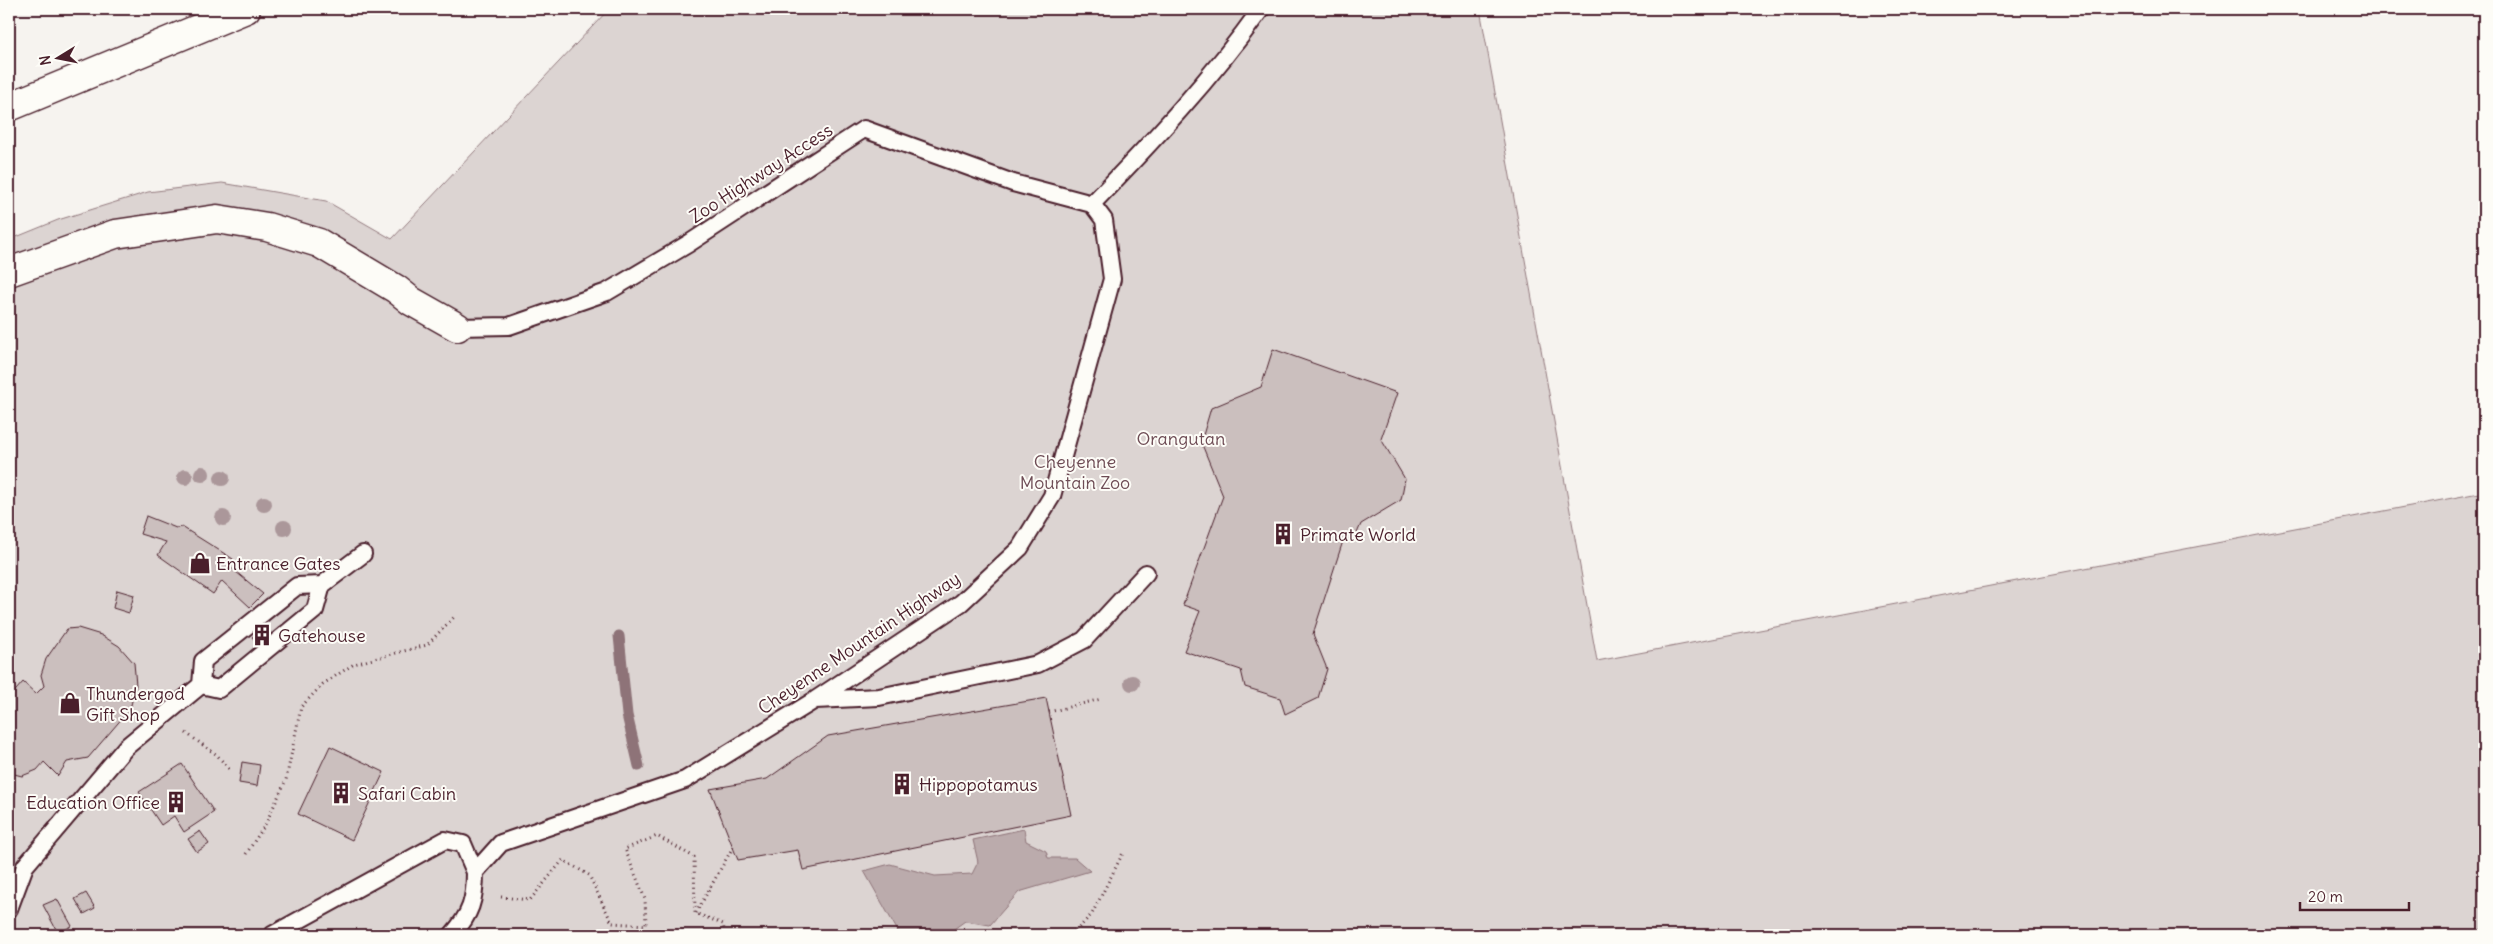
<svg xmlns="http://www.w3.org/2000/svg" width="2493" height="944" font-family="Delius,sans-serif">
<rect width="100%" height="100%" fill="#f6f3ef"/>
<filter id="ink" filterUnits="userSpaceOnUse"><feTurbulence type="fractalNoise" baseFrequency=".02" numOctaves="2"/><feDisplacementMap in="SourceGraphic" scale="10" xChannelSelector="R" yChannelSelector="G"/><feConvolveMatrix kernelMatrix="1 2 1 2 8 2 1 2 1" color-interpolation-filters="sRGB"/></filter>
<g filter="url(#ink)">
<path fill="#dcd4d2" stroke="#937a7e" d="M609 9H1480L1597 661 2484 492V935H9V240L58 220 148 192 222 183 326 201 392 239Z"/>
<path fill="#bbabac" stroke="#8e7378" d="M1024 829 1026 841 1046 851 1048 858H1075L1090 871 1019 892 990 925 965 921 947 934 900 935 864 871 890 864 935 876 972 874 978 862 973 840Z"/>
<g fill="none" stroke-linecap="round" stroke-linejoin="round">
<path stroke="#8e7378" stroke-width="11" d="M619 636 627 715 639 766"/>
</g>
<path fill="#cbbfbe" stroke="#4a1f2b" d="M1273 349 1397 393 1381 439 1405 479 1401 500 1361 524 1355 538 1343 541 1313 634 1327 669 1318 698 1285 714 1280 698 1245 687 1241 670 1184 651 1200 611 1183 605 1223 496 1201 442 1211 408 1261 387Z
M146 516 176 528 182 527 233 559 230 567 263 594 250 607 222 581 213 594 158 555 166 542 140 534Z
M117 590 134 595 129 613 113 608Z
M265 626 271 633 258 644 252 637Z
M78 628 101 635 119 646 134 663 136 685 130 709 88 758 67 762 58 776 44 762 37 770 22 776 10 773 9 698 23 682 36 694 44 686 41 675 46 659 67 629Z
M1046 698 1071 815 803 870 798 850 738 860 710 789 767 779 828 736Z
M330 746 384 772 352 840 298 814Z
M242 762 260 765 257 786 239 783Z
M182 764 214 812 184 832 174 816 161 825 139 792Z
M200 831 209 844 197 852 188 839Z
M86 893 95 908 84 914 75 899Z
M57 899 72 926 58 933 43 905Z"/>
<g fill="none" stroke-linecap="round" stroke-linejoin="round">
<g stroke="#4a1f2b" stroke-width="20">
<path id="service" d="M1092 204C1152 142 1211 79 1261 9
M457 327 509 326 607 292 688 244 864 129 1013 183 1092 204
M201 685 203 661 297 586 322 585 363 554
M201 685 219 689 315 610 322 585
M815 700 879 697 1038 664 1084 640 1146 573
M9 909 25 866 126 747 201 685
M272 935 445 840 463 844 475 872
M452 935C471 914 475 900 475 872L501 843 685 780 815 700 961 603 1020 548 1052 496 1112 279 1104 220 1092 204"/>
</g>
<g stroke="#4a1f2b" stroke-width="31">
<path id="minor" d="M9 107 246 9"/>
</g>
<g stroke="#4a1f2b" stroke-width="31">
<path id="tertiary" d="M9 272 115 234 217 219 267 227 319 243 396 289 411 301 457 327"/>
</g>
<path stroke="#4a1f2b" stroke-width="3" stroke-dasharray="1 4" stroke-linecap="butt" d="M1049 712 1101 699
M186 733 217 755 229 769
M246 854 265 825 286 780 301 707 323 684 354 664 427 645 456 615
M501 897 530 900 563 860 589 875 612 923 646 925 645 899 625 849 657 836 694 857 695 913 723 924 725 935
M696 913 733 847
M1072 935 1092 914 1123 853"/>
<use href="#service" stroke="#fdfcf7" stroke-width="16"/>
<use href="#minor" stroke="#fdfcf7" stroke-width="28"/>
<use href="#tertiary" stroke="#fdfcf7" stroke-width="28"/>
</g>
<g fill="#ab979a">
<circle cx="202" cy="474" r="8"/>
<circle cx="185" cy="477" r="8"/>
<circle cx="222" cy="478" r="8"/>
<circle cx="264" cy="504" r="8"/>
<circle cx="223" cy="518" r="8"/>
<circle cx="284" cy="528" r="8"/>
<circle cx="1132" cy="683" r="8"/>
</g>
</g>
<defs>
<g id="building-bare" transform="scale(1.725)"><path d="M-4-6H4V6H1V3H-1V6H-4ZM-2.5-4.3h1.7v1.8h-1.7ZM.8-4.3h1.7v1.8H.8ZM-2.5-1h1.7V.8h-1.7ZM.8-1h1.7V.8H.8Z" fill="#4a1f2b" stroke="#fdfcf7" stroke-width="2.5" paint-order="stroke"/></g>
<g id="shop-bare" transform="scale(1.725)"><path d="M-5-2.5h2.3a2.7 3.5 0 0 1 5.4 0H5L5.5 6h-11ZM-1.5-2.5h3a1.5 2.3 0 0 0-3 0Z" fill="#4a1f2b" stroke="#fdfcf7" stroke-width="2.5" paint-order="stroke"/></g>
</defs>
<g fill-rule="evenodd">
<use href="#building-bare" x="1283" y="534"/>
<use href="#shop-bare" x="200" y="563"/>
<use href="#building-bare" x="262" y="635"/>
<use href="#shop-bare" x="70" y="703"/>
<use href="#building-bare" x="902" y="784"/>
<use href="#building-bare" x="341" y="793"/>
<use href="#building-bare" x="176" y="802"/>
</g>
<g text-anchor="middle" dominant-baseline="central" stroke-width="4" stroke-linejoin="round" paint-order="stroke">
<g font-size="18" fill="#4a1f2b" stroke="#fdfcf7">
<text transform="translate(761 173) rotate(-33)">Zoo Highway Access</text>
<text transform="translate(859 643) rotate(-34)">Cheyenne Mountain Highway</text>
</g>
<g font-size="18" fill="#6e4c55" stroke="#fdfcf7">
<text x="1181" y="438">Orangutan</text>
<text x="1075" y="461">Cheyenne<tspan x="1075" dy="21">Mountain Zoo</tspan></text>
</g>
<g font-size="18" fill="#4a1f2b" stroke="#fdfcf7" text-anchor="start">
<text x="1300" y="534">Primate World</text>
<text x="216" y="563">Entrance Gates</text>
<text x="278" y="635">Gatehouse</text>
<text x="86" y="693">Thundergod<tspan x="86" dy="21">Gift Shop</tspan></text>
<text x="919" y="784">Hippopotamus</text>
<text x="358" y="793">Safari Cabin</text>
<text x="160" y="802" text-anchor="end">Education Office</text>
</g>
</g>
<rect width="2493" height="944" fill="none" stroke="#fdfcf7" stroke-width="30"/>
<rect x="15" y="15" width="2463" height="914" fill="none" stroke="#4a1f2b" stroke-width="2" filter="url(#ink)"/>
<g transform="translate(58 58) rotate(260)" stroke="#fdfcf7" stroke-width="4" paint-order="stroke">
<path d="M0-4L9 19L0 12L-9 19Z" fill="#4a1f2b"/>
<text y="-8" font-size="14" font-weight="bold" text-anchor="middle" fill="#4a1f2b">N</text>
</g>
<path d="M2300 902v8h109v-8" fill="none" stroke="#4a1f2b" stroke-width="2.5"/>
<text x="2308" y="902" font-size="15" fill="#4a1f2b" stroke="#fdfcf7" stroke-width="4" paint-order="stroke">20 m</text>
</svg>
